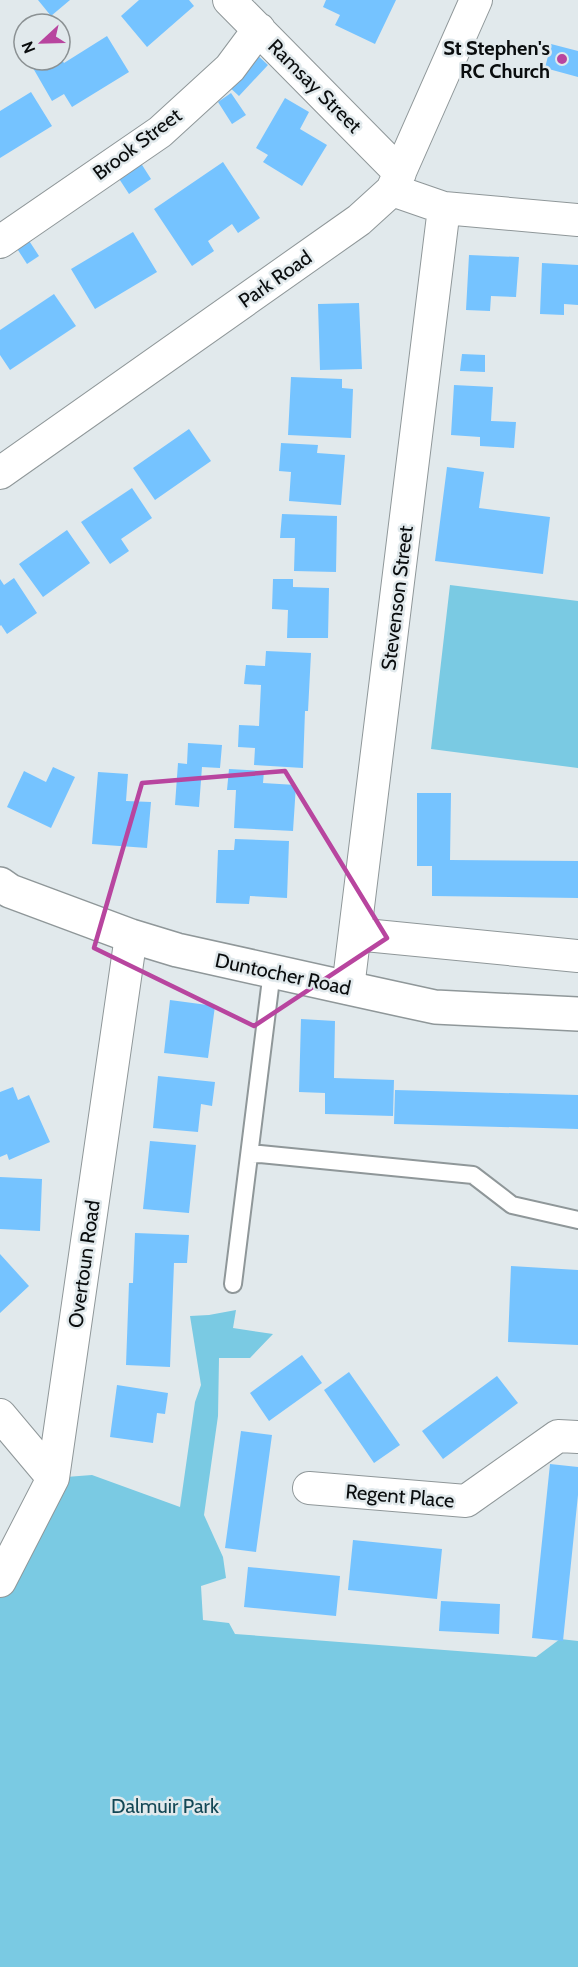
<svg xmlns="http://www.w3.org/2000/svg" width="578" height="1967" font-family="Cabin,sans-serif">
<rect width="100%" height="100%" fill="#e1e9ec"/>
<path fill="#7acae3" d="M450 585 578 601V768L431 749Z
M236 1310 233 1328 273 1334 250 1358H219L218 1416 204 1515 223 1557 226 1578 201 1586 203 1620 229 1623 235 1634 536 1657 560 1639 578 1641V1967H0V1581L53 1478 92 1475 180 1507 195 1402 201 1385 190 1316 209 1315Z"/>
<path fill="#75c3ff" d="M38 0H70L51 16Z
M139 0H189L194 6 147 47 121 16Z
M326 0H396L375 44 335 25 340 15 323 7Z
M107 36 129 72 72 107 64 94 52 101 33 68 45 60H60V57L64 63Z
M551 44 578 51V77L545 68Z
M255 53 268 65 239 96 226 84Z
M31 92 52 126 0 158V111Z
M231 93 246 115 232 124 218 102Z
M285 98 309 112 300 129 327 145 302 186 263 162 268 155 256 148Z
M137 157 151 179 129 194 114 171Z
M223 162 260 218 238 233 232 224 208 241 214 251 192 266 154 209Z
M133 232 157 272 95 309 71 269Z
M26 236 39 256 27 264 14 244Z
M469 255 519 257 516 297 491 296 490 311 466 310Z
M542 263 578 265V305L564 304V315L540 314Z
M54 294 76 326 10 370 0 355V330Z
M359 303 362 369 320 370 318 304Z
M462 354 485 355V372L460 371Z
M291 377 342 379V388L353 389 351 438 288 435Z
M454 385 493 387 491 421 516 422 514 448 480 446V437L451 435Z
M189 429 211 461 155 500 133 468Z
M281 443 318 445 317 453 345 455 341 505 289 501 291 472 279 471Z
M447 467 484 472 479 508 550 517 543 574 435 561Z
M132 488 152 518 121 539 129 551 110 564 81 522Z
M282 514 337 516 336 572 294 571 295 538H280Z
M67 530 90 563 43 597 19 564Z
M14 578 37 613 7 634 1 625 0 626V579L4 585Z
M273 579H293V587L329 588 328 638H287L288 610 272 609Z
M266 651 311 653 308 711H305L303 768 254 765 255 748 238 747 239 725 259 726 261 685 244 684 246 665 265 666Z
M188 743 222 745 220 768 202 767 199 807 175 805 178 763 187 764Z
M53 767 75 777 51 828 7 807 24 771 46 782Z
M229 769 264 771 263 783 296 785 293 831 234 828 236 790H227Z
M98 772 128 774 126 801 151 802 147 848 92 844Z
M417 793H451L450 860 578 861V898L432 896V866H417Z
M235 839 289 841 287 898 250 896 249 904 216 903 218 850H234Z
M170 1000 215 1006 208 1058 164 1053Z
M301 1019 335 1021 334 1078 394 1080 393 1116 325 1114V1093L299 1092Z
M158 1076 215 1082 212 1106 201 1104 198 1132 153 1128Z
M13 1087 18 1100 29 1095 50 1142 9 1160 7 1154 0 1157V1092Z
M395 1090 578 1095V1129L394 1124Z
M150 1141 196 1145 189 1213 143 1209Z
M0 1177 42 1179 40 1231 0 1229Z
M135 1233 189 1235 187 1263H174L170 1367 126 1365 129 1283H133Z
M0 1254 29 1286 0 1313Z
M511 1266 578 1270V1345L508 1342Z
M302 1355 322 1383 269 1421 250 1393Z
M349 1372 400 1445 374 1463 324 1390Z
M497 1376 518 1403 443 1459 422 1431Z
M117 1385 168 1393 165 1414 157 1413 153 1443 110 1437Z
M241 1431 272 1435 256 1552 225 1548Z
M550 1464 578 1467V1495L563 1641 532 1638Z
M353 1540 442 1549 437 1599 348 1590Z
M248 1567 340 1576 336 1616 244 1607Z
M441 1601 500 1604 499 1634 439 1631Z"/>
<g fill="none" stroke-linecap="round" stroke-linejoin="round">
<g stroke="#8f9799" stroke-width="20">
<path id="service" d="M249 1155 260 1154 473 1175 512 1205 578 1220
M233 1284 272 971"/>
</g>
<g stroke="#8f9799" stroke-width="34">
<path id="minor" d="M229 0 400 173
M392 190 444 208 578 220
M0 242 160 132 230 68 259 29
M0 473 359 220 392 190 476 0
M355 934 578 956
M348 988 444 208
M0 1415 53 1478
M309 1488 466 1501 558 1436 578 1437
M0 1581 53 1478 131 936"/>
</g>
<g stroke="#8f9799" stroke-width="36">
<path id="secondary" d="M0 884 10 891 131 936 177 950 348 988 435 1007 578 1014"/>
</g>
<use href="#service" stroke="#fff" stroke-width="16"/>
<use href="#minor" stroke="#fff" stroke-width="32"/>
<use href="#secondary" stroke="#fff" stroke-width="33"/>
</g>
<path fill="none" stroke="#b8459f" stroke-width="4.5" stroke-linejoin="round" d="M285 771 387 938 254 1026 94 948 142 783Z"/>
<circle fill="#b8459f" stroke="#e1e9ec" stroke-width="2" cx="562" cy="59" r="6"/>
<g text-anchor="middle" dominant-baseline="central" stroke-width="5" stroke-linejoin="round" paint-order="stroke">
<g font-size="20" font-weight="bold" fill="#0a0d0e" stroke="#e1e9ec" text-anchor="end">
<text x="550" y="48">St Stephen's<tspan x="550" dy="23">RC Church</tspan></text>
</g>
<g font-size="20" fill="#0a0d0e" stroke="#e1e9ec">
<text transform="translate(315 86) rotate(45)">Ramsay Street</text>
<text transform="translate(137 144) rotate(-37)">Brook Street</text>
<text transform="translate(275 279) rotate(-35)">Park Road</text>
<text transform="translate(397 598) rotate(-83)">Stevenson Street</text>
<text transform="translate(283 974) rotate(12)">Duntocher Road</text>
<text transform="translate(84 1264) rotate(-82)">Overtoun Road</text>
<text transform="translate(400 1496) rotate(5)">Regent Place</text>
</g>
<g font-size="20" fill="#134755" stroke="#e1e9ec">
<text x="165" y="1806">Dalmuir Park</text>
</g>
</g>
<g transform="translate(42 42) rotate(248)"><circle r="28" fill="#e1e9ec" stroke="#8b9193" stroke-width="1.5"/>
<path d="M0-4.5L10 22L0 15L-10 22Z" fill="#b8459f"/>
<text y="-9" font-size="16" font-weight="bold" text-anchor="middle" fill="#0a0d0e">N</text>
</g>
</svg>
